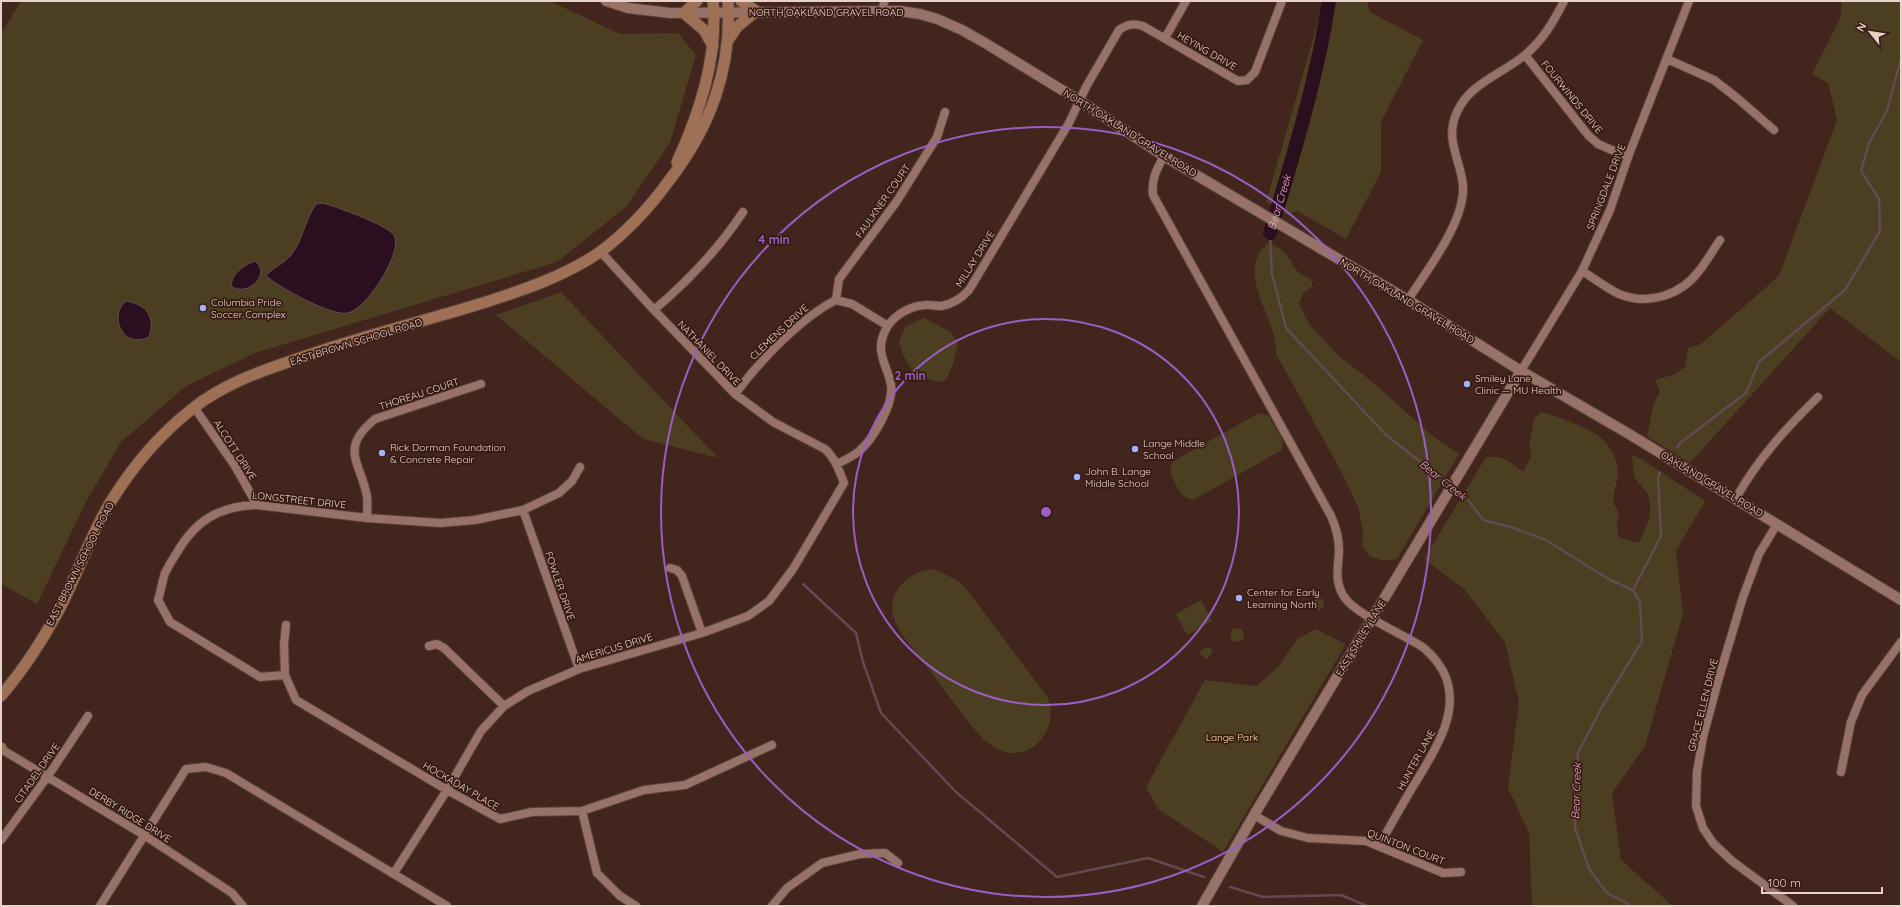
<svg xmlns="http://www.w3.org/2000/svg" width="1902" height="907" font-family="Quicksand,sans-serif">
<rect width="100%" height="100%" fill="#42251c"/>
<path fill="#4b3e21" d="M21 1H550L620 34 678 33 696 55 670 143 626 207 557 262 255 353 186 386 121 442 87 500 37 604 1 584V34Z
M1324 1H1367L1370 12 1423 40 1381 122V172L1346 239 1297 211 1288 215 1266 202Z
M1842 1H1901V362L1830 308 1690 463 1647 436 1654 403 1660 392 1655 380 1675 374 1685 367 1688 348 1701 344 1779 276 1837 120 1828 83 1812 74 1840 19Z
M1268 243C1272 245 1279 247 1282 250 1296 263 1290 272 1313 280L1311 288 1304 292 1299 304 1309 324 1340 357 1375 384 1430 434 1459 454 1397 559 1384 561 1369 556 1362 546 1363 532 1358 507 1342 473 1276 354C1277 320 1245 289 1258 255 1259 251 1265 247 1268 243Z
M561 292 718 458 643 439 496 315Z
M924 318 951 332 958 344 952 367 945 381 939 382 915 375 904 357 899 342 906 326Z
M1541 412C1553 414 1591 429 1600 437 1610 445 1618 459 1618 472 1618 490 1607 494 1619 513L1617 521 1618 537 1639 543 1650 517V504L1648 494 1634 477 1632 455 1638 457 1705 501 1676 551 1683 614 1645 746 1612 793 1621 860 1673 906H1532L1529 833 1508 788 1519 702 1505 642 1464 589 1424 559 1486 457C1505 455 1508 462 1523 471L1531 457 1529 446 1534 419Z
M1259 413 1268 415 1270 418 1283 441 1282 450 1195 499C1180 501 1176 483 1170 472L1172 462Z
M934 569 955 579 965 587 1048 698C1058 724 1039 756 1009 753 999 751 992 746 984 740 962 716 944 689 924 663 914 649 899 635 894 618 885 592 910 570 934 569Z
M1312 604a6 6 0 1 1 12 0a6 6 0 1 1-12 0Z
M1201 600 1212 621 1187 635 1176 614Z
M1230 635a7 7 0 1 1 14 0a7 7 0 1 1-14 0Z
M1315 629 1346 644 1223 852 1158 809 1146 787 1205 680 1256 686 1278 667 1297 639Z
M1206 647 1211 648 1213 651 1208 658 1205 659 1199 653Z"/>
<path fill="#2b0f1e" stroke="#634a52" d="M323 203C337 207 384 224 393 234 406 248 367 309 348 313 332 317 279 287 266 276 273 267 284 264 291 255 303 240 305 220 316 204Z
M255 261C272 274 247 298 231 286 232 273 244 265 255 261Z
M126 301C146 304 156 317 149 337 123 350 108 316 126 301Z"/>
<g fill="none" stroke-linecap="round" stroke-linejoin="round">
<path stroke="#634a52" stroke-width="2.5" d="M1270 233 1272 274 1286 328 1386 435 1450 485
M1677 448 1680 443 1746 393 1759 362 1845 290 1880 231 1879 199 1861 171 1869 143 1887 111 1901 58
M1454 488 1466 497 1483 520 1514 528 1546 540 1610 580 1633 590 1640 602 1642 641 1603 705 1578 753 1575 793V828L1589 869 1607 893 1627 903 1630 906
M803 584 856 633 863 662 881 713 956 792 1057 877 1148 858 1204 877
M1633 590 1661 536 1658 477 1660 472
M1230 887 1263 897 1341 895 1367 906"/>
<path stroke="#2b0f1e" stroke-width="14" id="s1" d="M1270 233C1293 156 1317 80 1329 1"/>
<g stroke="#5a4039" stroke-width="10">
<path id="minor" d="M883 12 884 1
M1165 38 1186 1
M1525 55 1588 135 1598 144 1628 157
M1667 59 1714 80 1737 98 1774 130
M1164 156C1157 169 1151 179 1153 195L1331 516C1336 527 1339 538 1339 551 1338 568 1334 583 1345 598 1356 614 1402 634 1421 646 1430 652 1437 661 1443 671 1464 711 1432 755 1412 788 1401 807 1390 826 1379 846
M1582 271C1594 278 1606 288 1619 294 1648 306 1681 295 1699 271 1707 261 1713 250 1720 240
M836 300 839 279 897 201 937 137 945 112
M1408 300C1427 270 1465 222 1463 186 1461 160 1444 140 1457 112 1470 83 1502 74 1525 55 1543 40 1554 21 1564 1
M654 310C688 281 718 250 743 212
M1521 371 1582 271 1610 210 1628 157 1689 1
M735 394C759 362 800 318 836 300L852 304 888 326
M194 407 235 466 257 505
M837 464C844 460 852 457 858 452 873 440 894 404 891 385 887 363 873 352 887 327 896 313 913 305 928 305 932 305 937 306 941 306 953 304 961 299 969 290L1069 123 1086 87 1119 30C1128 24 1133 23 1143 26L1238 81 1247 80 1255 72 1282 1
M1736 498C1758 459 1786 428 1818 397
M523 510 579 669
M367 518C367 511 368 503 367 496 360 461 339 449 375 419L481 384
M1777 524 1759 554 1743 597 1720 674 1703 737 1697 772 1696 806 1703 828 1713 843 1732 861 1793 906
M670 568 677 570 682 576 702 633
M286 625 284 644 285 675 296 700 447 790 500 819 532 812 582 811 644 790 685 785 772 745
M429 646 437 644 444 648 504 706
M285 675 260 677 170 622 158 600C161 591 162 582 165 573 168 567 172 560 176 554 195 521 218 506 257 505L367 518 440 523 475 520 523 510 559 493 572 481 580 467
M1 749 144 835 232 893 243 906
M1841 772 1851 722 1862 695 1901 642
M582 811 597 873 620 896 636 906
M1254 815 1281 831 1308 838 1366 841 1443 873 1461 872
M1 840 48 776 88 716
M394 873 447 790 481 731 504 706 528 691 579 669 702 633 748 616 769 601 793 569 844 483C839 470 835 458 825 449L773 422 735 394 654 310 600 251
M100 906 186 769 206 767 226 773 447 906
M772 906 787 888 822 863 860 854 885 853 898 863"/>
</g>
<g stroke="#5a4039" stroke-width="12">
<path id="tertiary" d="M606 1 628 8 670 13 899 11 920 14 937 19 962 30 985 43 1080 101 1164 156 1408 300 1521 371 1629 434 1901 600
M1202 906 1254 815 1521 371"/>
</g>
<g stroke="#5a4039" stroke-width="13">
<path id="secondary" d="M697 1 684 13 704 30 713 46
M727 42 737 27 756 11 741 1
M677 162C700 112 718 57 713 1
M1 696C24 669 44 638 61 606 78 572 91 535 110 503 132 467 159 435 192 409 222 385 258 372 294 360 357 337 422 322 486 302 526 289 565 276 600 252 627 232 649 208 668 182 710 128 732 70 728 1
M1 748V749"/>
</g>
<use href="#minor" stroke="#967268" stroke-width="8"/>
<use href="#tertiary" stroke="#967268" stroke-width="10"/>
<use href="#secondary" stroke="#9e7157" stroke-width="11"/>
</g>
<g fill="none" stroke="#9b5ec3" stroke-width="2">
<circle cx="1046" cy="512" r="193"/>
<circle cx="1046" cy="512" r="385"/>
</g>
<g fill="#a3b2fd" stroke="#371b12" stroke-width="1.5">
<circle cx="203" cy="308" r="4"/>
<circle cx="1467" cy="384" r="4"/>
<circle cx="1135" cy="449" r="4"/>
<circle cx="382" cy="453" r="4"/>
<circle cx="1077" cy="477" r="4"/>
<circle cx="1239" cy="598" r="4"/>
</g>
<g text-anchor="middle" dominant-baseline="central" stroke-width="3.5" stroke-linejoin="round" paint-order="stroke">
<g font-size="10" fill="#e7d2cc" stroke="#371b12">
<text x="826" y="12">NORTH OAKLAND GRAVEL ROAD</text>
<text transform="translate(1207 51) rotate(30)">HEYING DRIVE</text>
<text transform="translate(1572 97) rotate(51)">FOURWINDS DRIVE</text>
<text transform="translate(1130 133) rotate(32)">NORTH OAKLAND GRAVEL ROAD</text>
<text transform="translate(1606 187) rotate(-69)">SPRINGDALE DRIVE</text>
<text transform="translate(883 201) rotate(-55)">FAULKNER COURT</text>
<text transform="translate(975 259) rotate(-58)">MILLAY DRIVE</text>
<text transform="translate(1407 301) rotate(31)">NORTH OAKLAND GRAVEL ROAD</text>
<text transform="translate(779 332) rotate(-43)">CLEMENS DRIVE</text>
<text transform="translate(356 342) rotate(-17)">EAST BROWN SCHOOL ROAD</text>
<text transform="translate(709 353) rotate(46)">NATHANIEL DRIVE</text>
<text transform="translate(419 394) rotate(-18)">THOREAU COURT</text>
<text transform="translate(235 450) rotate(57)">ALCOTT DRIVE</text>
<text transform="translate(1712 484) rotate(31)">OAKLAND GRAVEL ROAD</text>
<text transform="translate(299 500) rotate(6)">LONGSTREET DRIVE</text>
<text transform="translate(80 564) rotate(-63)">EAST BROWN SCHOOL ROAD</text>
<text transform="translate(560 586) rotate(71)">FOWLER DRIVE</text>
<text transform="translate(1361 638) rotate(-59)">EAST SMILEY LANE</text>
<text transform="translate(614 648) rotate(-17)">AMERICUS DRIVE</text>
<text transform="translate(1703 705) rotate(-76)">GRACE ELLEN DRIVE</text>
<text transform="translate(1416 760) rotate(-61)">HUNTER LANE</text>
<text transform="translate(37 773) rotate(-55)">CITADEL DRIVE</text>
<text transform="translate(461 786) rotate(30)">HOCKADAY PLACE</text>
<text transform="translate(130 815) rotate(32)">DERBY RIDGE DRIVE</text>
<text transform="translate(1406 847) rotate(21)">QUINTON COURT</text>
</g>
<g font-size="10" fill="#e7d2cc" stroke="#371b12" text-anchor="start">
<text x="211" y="302">Columbia Pride<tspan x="211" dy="12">Soccer Complex</tspan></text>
<text x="1475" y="378">Smiley Lane<tspan x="1475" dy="12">Clinic — MU Health</tspan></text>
<text x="1143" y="443">Lange Middle<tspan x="1143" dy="12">School</tspan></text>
<text x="390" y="447">Rick Dorman Foundation<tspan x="390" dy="12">&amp; Concrete Repair</tspan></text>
<text x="1085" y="471">John B. Lange<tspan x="1085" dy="12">Middle School</tspan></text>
<text x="1247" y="592">Center for Early<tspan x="1247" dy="12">Learning North</tspan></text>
</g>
<g font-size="10" fill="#fce1a5" stroke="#371b12">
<text x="1232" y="737">Lange Park</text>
</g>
<g font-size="11" font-style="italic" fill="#e8aac8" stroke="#371b12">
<text stroke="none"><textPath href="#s1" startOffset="32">Bear Creek</textPath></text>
<text transform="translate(1443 480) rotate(39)">Bear Creek</text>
<text transform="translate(1576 791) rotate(-88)">Bear Creek</text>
</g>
</g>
<circle cx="1046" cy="512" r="6" fill="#9b5ec3" stroke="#371b12" stroke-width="2"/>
<g font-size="12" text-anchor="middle" font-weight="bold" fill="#9b5ec3" stroke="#371b12" stroke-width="3.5" stroke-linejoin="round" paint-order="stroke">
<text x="774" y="244">4 min</text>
<text x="910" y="380">2 min</text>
</g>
<rect width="1902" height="907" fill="none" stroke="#e7d2cc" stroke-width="4"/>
<g transform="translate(1870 32) rotate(300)" stroke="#371b12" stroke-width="3" paint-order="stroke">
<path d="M0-3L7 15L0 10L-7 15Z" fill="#e7d2cc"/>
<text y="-6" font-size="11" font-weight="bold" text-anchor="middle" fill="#e7d2cc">N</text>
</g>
<path d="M1762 887v6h120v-6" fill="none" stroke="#e7d2cc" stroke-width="2"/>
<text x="1768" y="887" font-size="12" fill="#e7d2cc" stroke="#371b12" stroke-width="3" paint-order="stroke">100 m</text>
</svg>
